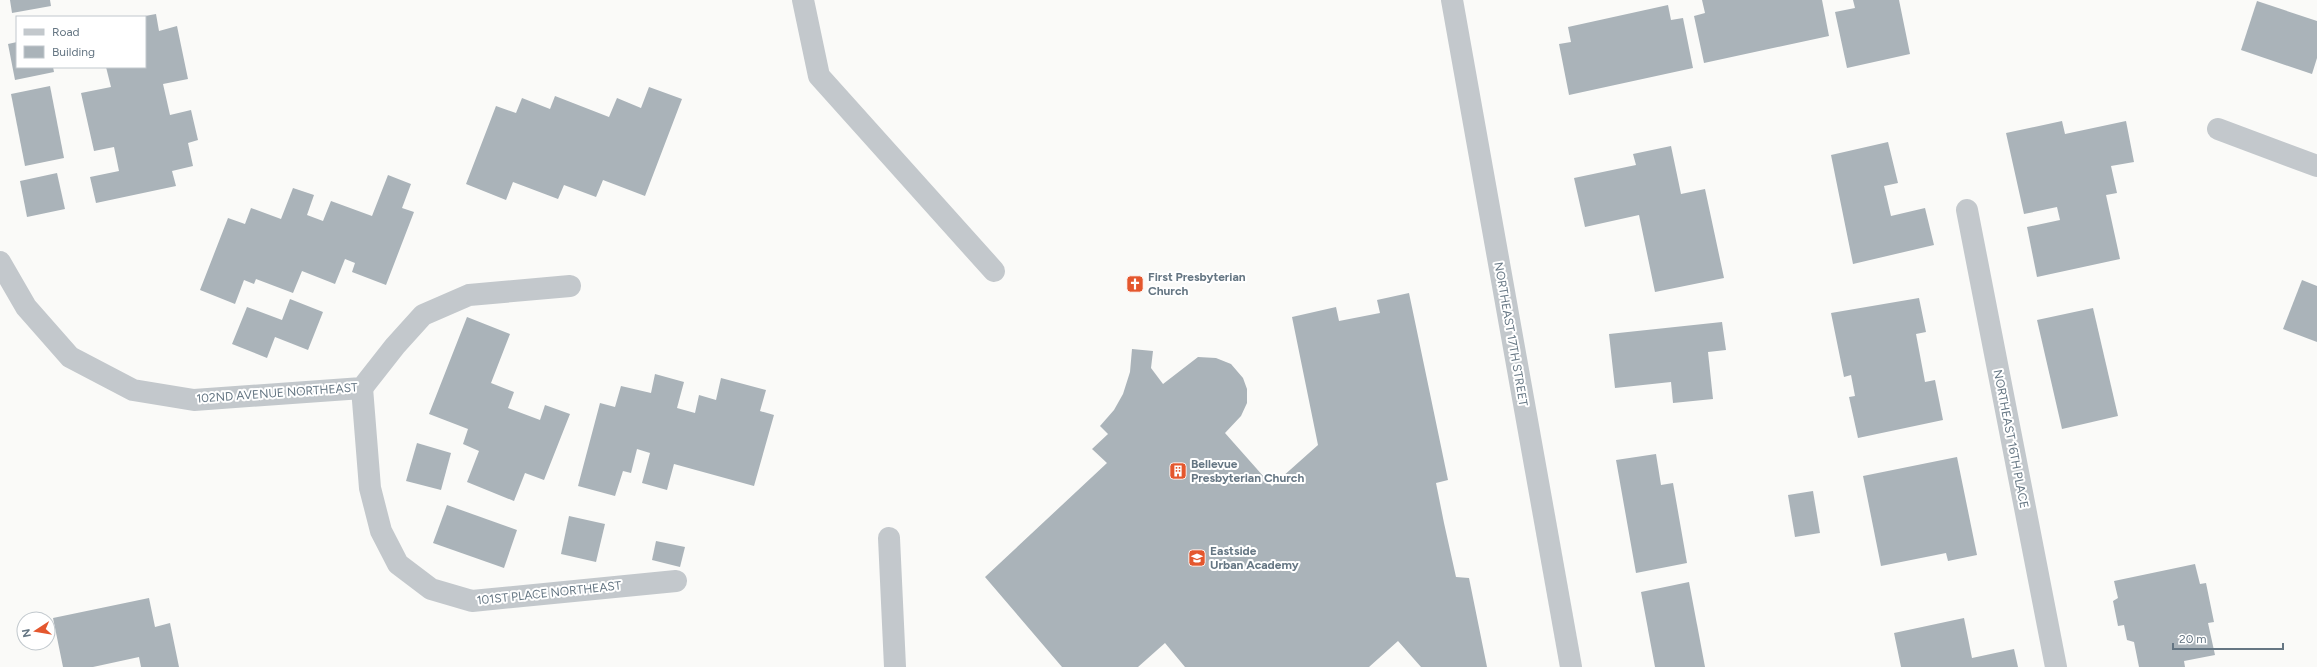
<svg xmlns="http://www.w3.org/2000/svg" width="2317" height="667" font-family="Figtree,sans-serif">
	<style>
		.building { fill: #aab3b9 }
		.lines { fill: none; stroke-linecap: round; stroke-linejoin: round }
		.minor { stroke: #c3c8cc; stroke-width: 22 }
		.labels { text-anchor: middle; stroke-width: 4; stroke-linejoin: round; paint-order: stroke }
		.poi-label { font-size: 12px; font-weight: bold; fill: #657683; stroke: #fff; text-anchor: start }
		.street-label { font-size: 12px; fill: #657683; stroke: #fff }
	</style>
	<rect width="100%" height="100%" fill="#fafaf8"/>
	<!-- building -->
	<g class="building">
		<path d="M10 0H50L51 6 12 13Z"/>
		<path d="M1702 0H1822L1829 36 1704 63 1694 16 1705 13Z"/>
		<path d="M1853 0H1899L1910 54 1847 68 1835 12 1855 8Z"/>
		<path d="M2257 1 2317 21V58L2312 74 2241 50Z"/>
		<path d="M1668 5 1671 20 1683 18 1693 68 1569 95 1559 44 1571 42 1568 27Z"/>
		<path d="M156 14 159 31 177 26 188 79 163 84 170 115 191 110 198 140 188 143 193 166 172 171 176 186 96 203 90 177 119 171 114 147 94 151 81 93 111 87 106 67H145V16Z"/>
		<path d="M17 42V67H53L54 72 15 80 8 44Z"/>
		<path d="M50 86 64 158 25 166 11 94Z"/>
		<path d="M649 87 682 99 645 196 603 180 596 197 564 185 558 199 513 182 506 200 466 184 496 106 516 113 522 98 550 109 555 96 609 117 617 98 641 108Z"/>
		<path d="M2062 121 2065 134 2126 121 2134 162 2111 166 2117 193 2106 195 2120 259 2037 277 2027 227 2060 220 2057 207 2024 214 2006 133Z"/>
		<path d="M1888 142 1898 183 1884 186 1891 216 1925 208 1934 245 1853 264 1831 155Z"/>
		<path d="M1671 146 1681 194 1705 189 1724 278 1655 292 1639 215 1585 227 1574 178 1636 165 1633 154Z"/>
		<path d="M57 173 65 209 27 217 20 181Z"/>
		<path d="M388 175 411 184 402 208 414 212 386 285 352 272 355 263 345 259 335 284 302 271 293 293 256 279 254 284 244 280 235 304 200 290 228 218 245 224 251 208 281 219 293 188 314 195 307 215 323 221 331 201 372 216Z"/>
		<path d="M2302 280 2317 286V342L2283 329Z"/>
		<path d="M1409 293 1448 480 1436 483 1444 523 1456 577 1469 578 1487 667H1421L1398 641 1369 667H1185L1165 643 1138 667H1062L985 577 1107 463 1092 449 1108 434 1100 426 1114 410 1123 394 1130 372 1132 349 1153 351 1151 368 1163 384 1198 357 1216 358 1231 364 1243 378 1247 389V403L1241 416 1225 433 1272 486 1318 445 1292 317 1336 307 1339 321 1380 313 1377 300Z"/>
		<path d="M1919 298 1926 332 1916 334 1925 382 1935 380 1943 420 1858 438 1849 397 1855 396 1851 375 1844 377 1831 313Z"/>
		<path d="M290 299 323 312 308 350 275 337 267 358 232 344 247 307 282 320Z"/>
		<path d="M2093 308 2118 416 2062 429 2037 320Z"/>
		<path d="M467 317 510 334 491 383 514 392 508 408 540 420 545 405 570 414 544 480 525 473 514 501 467 482 479 451 463 444 468 429 429 414Z"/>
		<path d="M1722 322 1726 350 1708 352 1713 399 1673 403 1671 382 1615 388 1609 334Z"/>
		<path d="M655 374 684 382 677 408 695 413 699 395 716 400 721 378 766 390 760 411 774 415 754 486 674 464 667 490 642 483 650 453 637 449 631 473 623 471 615 496 578 486 600 403 615 407 621 386 651 393Z"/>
		<path d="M417 443 451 453 441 490 406 481Z"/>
		<path d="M1656 454 1661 485 1673 483 1687 563 1636 573 1616 460Z"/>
		<path d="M1957 457 1977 555 1948 561 1946 553 1881 566 1863 476Z"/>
		<path d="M1813 491 1820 533 1795 537 1788 495Z"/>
		<path d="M447 505 517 530 504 568 433 543Z"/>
		<path d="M569 516 605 524 596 562 561 554Z"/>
		<path d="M656 541 685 547 680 567 652 560Z"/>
		<path d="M2195 564 2200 584 2206 583 2214 622 2208 623 2215 655 2184 661 2185 667H2139L2134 642 2127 640 2124 625 2118 626 2113 601 2118 598 2114 581Z"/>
		<path d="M1689 582 1705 667H1655L1641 592Z"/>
		<path d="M149 598 155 627 170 623 179 667H141L139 657 93 667H63L53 618Z"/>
		<path d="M1964 618 1972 658 2014 649 2018 667H1901L1894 633Z"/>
	</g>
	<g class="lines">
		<!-- minor -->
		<g class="minor">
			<path d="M803 0 819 76 994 271"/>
			<path d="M1452 0 1571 667"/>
			<path d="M2218 129 2317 166"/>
			<path d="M1967 210 2056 667"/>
			<path d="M0 262 26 307 70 357 133 390 194 400 362 388 395 346 423 315 469 295 570 286"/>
			<path d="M362 388 370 488 381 531 398 564 431 589 472 601 676 581"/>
			<path d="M889 538 895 667"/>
		</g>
	</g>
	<!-- icons -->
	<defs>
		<symbol id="church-square" viewBox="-11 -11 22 22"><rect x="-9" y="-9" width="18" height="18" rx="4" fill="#e4572e" stroke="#fff"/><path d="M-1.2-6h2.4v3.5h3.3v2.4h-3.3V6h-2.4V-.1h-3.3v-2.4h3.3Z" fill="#fff"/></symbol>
		<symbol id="building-square" viewBox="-11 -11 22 22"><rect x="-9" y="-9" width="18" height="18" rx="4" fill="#e4572e" stroke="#fff"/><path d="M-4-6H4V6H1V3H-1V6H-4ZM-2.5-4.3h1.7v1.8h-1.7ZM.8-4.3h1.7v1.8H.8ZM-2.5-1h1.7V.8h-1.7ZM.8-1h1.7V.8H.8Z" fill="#fff"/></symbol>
		<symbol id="school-square" viewBox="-11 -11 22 22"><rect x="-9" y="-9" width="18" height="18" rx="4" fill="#e4572e" stroke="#fff"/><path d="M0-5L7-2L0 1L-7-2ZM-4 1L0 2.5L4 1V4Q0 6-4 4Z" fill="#fff"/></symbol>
	</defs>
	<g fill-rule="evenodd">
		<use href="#church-square" x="1125" y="274" width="20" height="20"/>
		<use href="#building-square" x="1168" y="461" width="20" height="20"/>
		<use href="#school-square" x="1187" y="548" width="20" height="20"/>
	</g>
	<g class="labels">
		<!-- poi labels -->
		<g class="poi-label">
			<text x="1148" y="281">First Presbyterian<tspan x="1148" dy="14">Church</tspan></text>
			<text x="1191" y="468">Bellevue<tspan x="1191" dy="14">Presbyterian Church</tspan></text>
			<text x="1210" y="555">Eastside<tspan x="1210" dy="14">Urban Academy</tspan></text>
		</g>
		<!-- street labels -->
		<g class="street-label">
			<text transform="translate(1511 334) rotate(80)" y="4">NORTHEAST 17TH STREET</text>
			<text transform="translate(277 393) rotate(-4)" y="4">102ND AVENUE NORTHEAST</text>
			<text transform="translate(2011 439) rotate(79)" y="4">NORTHEAST 16TH PLACE</text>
			<text transform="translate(549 593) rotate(-6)" y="4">101ST PLACE NORTHEAST</text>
		</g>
	</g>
	<!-- legend -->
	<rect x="16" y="16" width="130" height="52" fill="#ffffff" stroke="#c1c8cd"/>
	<rect x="24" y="29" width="20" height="6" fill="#c3c8cc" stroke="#c1c8cd"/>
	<text x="52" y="36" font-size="12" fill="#657683">Road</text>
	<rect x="24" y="46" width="20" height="12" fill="#aab3b9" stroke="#c1c8cd"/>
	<text x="52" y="56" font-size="12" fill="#657683">Building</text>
	<!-- north arrow -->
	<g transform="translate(36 631) rotate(258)"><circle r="19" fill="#ffffff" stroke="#c1c8cd"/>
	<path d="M0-3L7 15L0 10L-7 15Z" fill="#e4572e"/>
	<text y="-6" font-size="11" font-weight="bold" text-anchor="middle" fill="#657683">N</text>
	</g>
	<!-- scale -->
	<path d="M2173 643v6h110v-6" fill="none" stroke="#657683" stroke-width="2"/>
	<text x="2179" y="643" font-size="12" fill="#657683" stroke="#ffffff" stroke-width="3" paint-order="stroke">20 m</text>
</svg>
